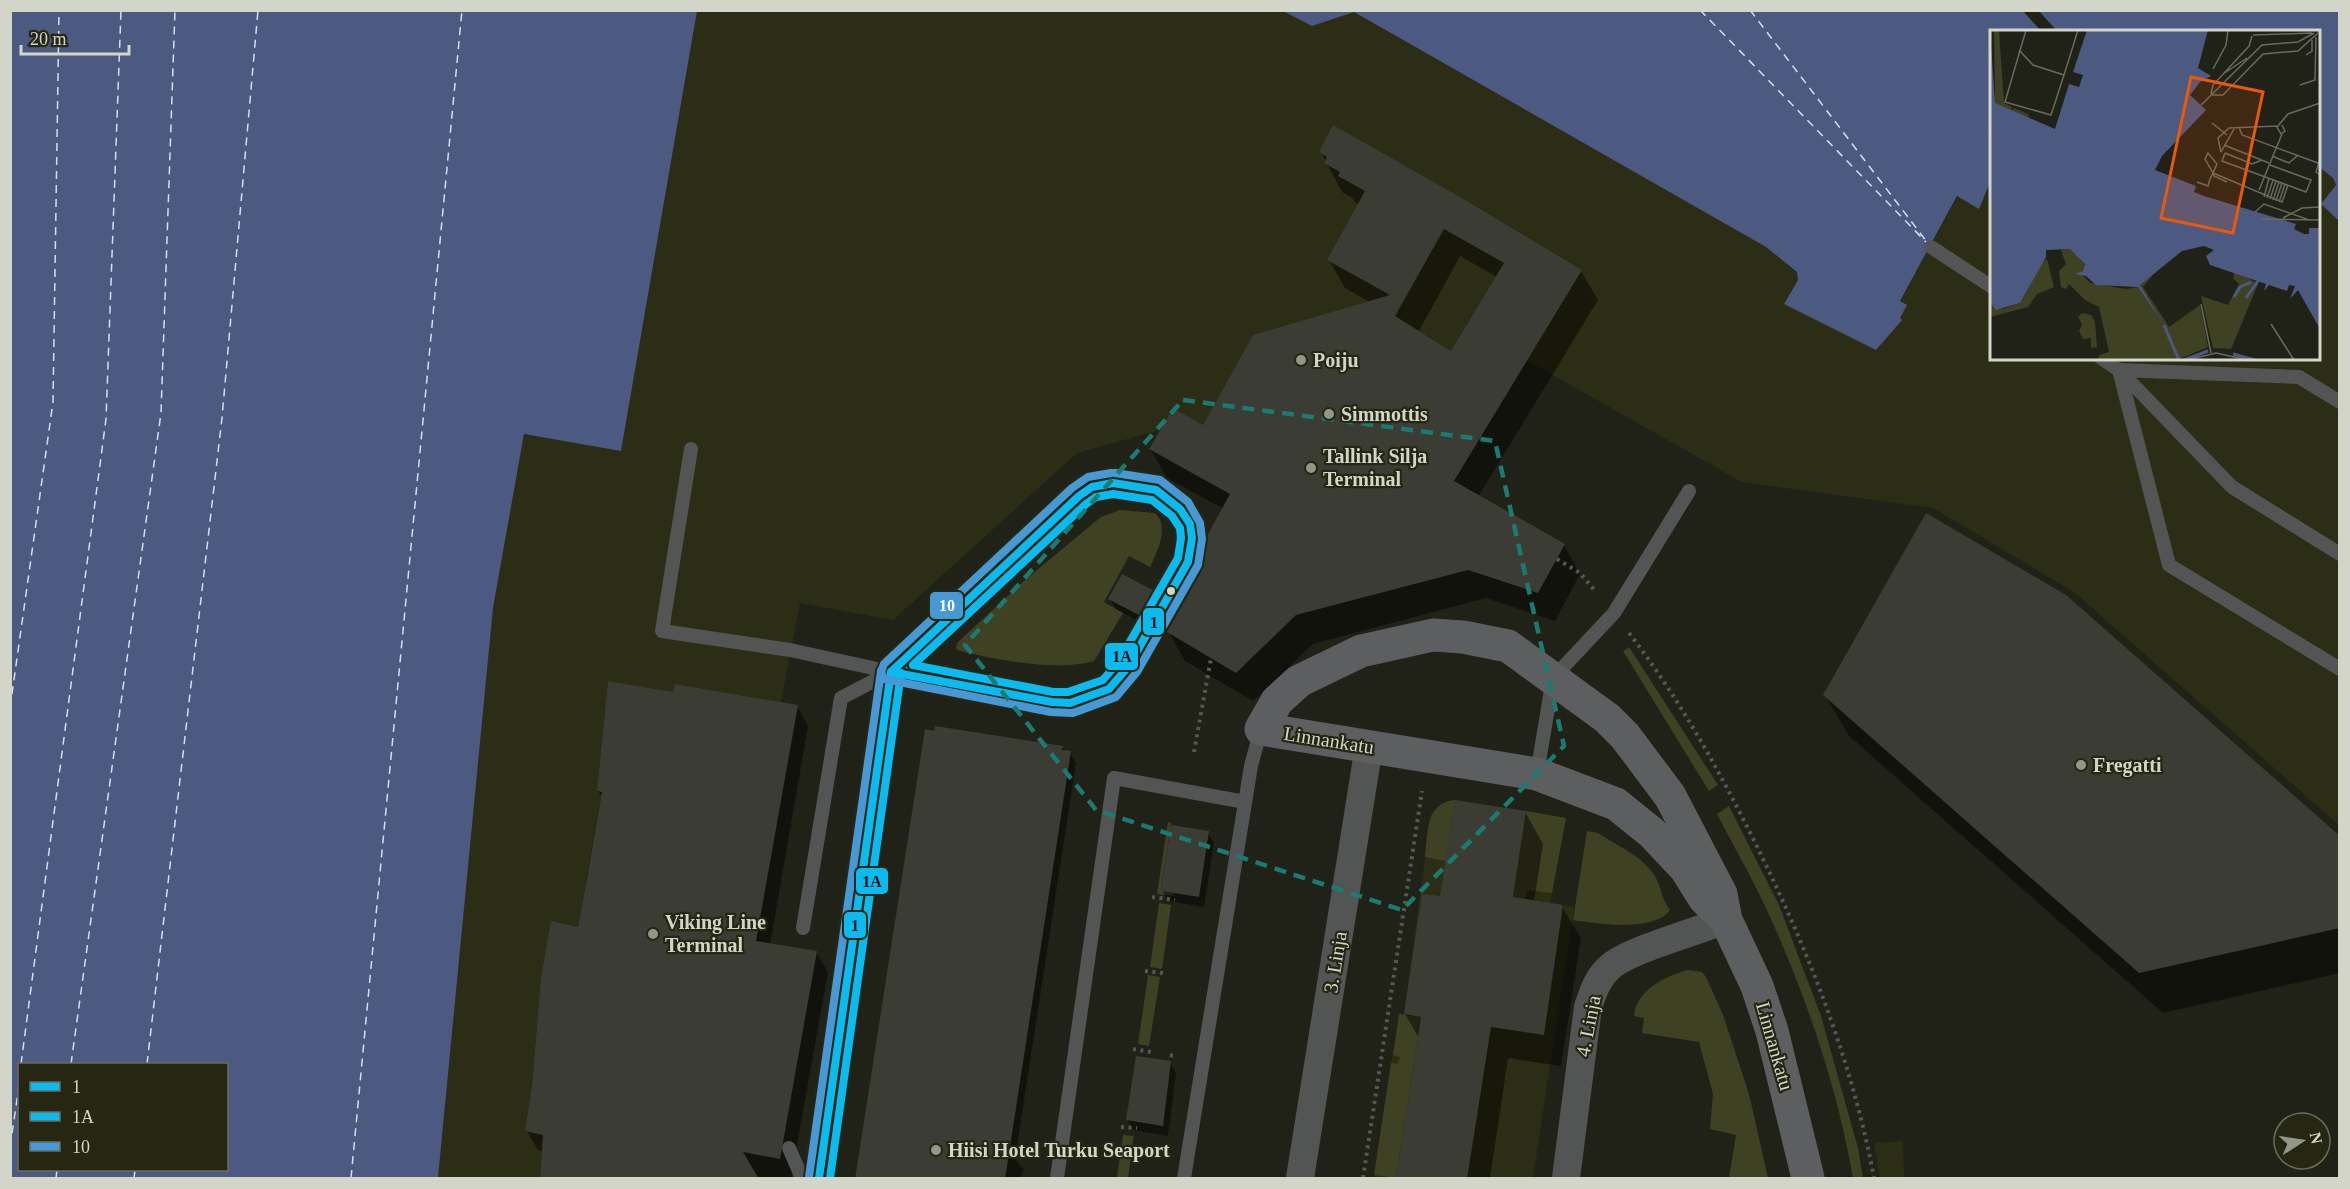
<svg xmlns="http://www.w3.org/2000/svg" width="2350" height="1189" font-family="Georgia,serif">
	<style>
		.built { fill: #2b2e14 }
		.green { fill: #3f4123 }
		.water { fill: #4c5a81; fill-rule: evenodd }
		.pier { fill: #212217 }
		.shadow { fill: #0007; fill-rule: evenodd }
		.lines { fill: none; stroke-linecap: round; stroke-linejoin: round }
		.ferry { stroke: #d2defa; stroke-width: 1.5; stroke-dasharray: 8 6; stroke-linecap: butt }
		.building { fill: #3b3c33; fill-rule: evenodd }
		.path { stroke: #565753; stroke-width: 4; stroke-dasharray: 3 4.5; stroke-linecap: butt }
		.service { stroke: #535555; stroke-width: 14 }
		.minor { stroke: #535555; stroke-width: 28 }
		.primary { stroke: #5c5e60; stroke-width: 33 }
		.bus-1-casing { stroke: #252712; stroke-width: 12 }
		.bus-2-casing { stroke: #252712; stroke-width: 12 }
		.bus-3-casing { stroke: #252712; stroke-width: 12 }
		.bus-1 { stroke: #0bbbf0; stroke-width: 8 }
		.bus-2 { stroke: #0bbbf0; stroke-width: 8 }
		.bus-3 { stroke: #4699d5; stroke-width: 8 }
		.marked { fill: none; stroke: #197b72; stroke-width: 4.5; stroke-dasharray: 12 8; stroke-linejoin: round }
		.poi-dot { fill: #95968a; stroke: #252712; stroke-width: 2 }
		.bus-dot { fill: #d3d5c8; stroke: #252712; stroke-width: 2 }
		.labels { text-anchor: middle; stroke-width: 4.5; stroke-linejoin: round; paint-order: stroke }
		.poi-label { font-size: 20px; font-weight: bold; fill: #d3d5c8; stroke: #252712; text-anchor: start }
		.street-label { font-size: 20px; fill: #d3d5c8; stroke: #252712 }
		.inset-river { fill: none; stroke: #4c5a81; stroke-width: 3 }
		.inset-road { fill: none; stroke: #686a5e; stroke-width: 1.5 }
		.view { fill: #e8590c; fill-opacity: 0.15; stroke: #e8590c; stroke-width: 3 }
		.inset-edge { fill: none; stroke: #d3d5c8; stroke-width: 3 }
		.line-badge { stroke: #252712; stroke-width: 2 }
		.badge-label { font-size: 16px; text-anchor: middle; font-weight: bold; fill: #fff }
		.pale-badge-label { font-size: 16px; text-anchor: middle; font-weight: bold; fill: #111 }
	</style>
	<rect width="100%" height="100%" fill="#212217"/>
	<!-- built -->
	<g class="built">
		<path d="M1283 10 1312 26 1354 12 1766 247 1797 272 1798 280 1784 304 1900 318V301L1958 196 1979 208 1991 180 1992 358H2318L2319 167 2333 178 2336 185 2321 204 2340 221 2339 825 2074 592 1933 508 1742 482 1514 353H1455L1370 301 1253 335 1203 425 1173 408 1160 430 1077 453 893 620 800 603 781 702 675 684 639 886 655 689 608 681 597 791 602 792 578 927 551 922 541 977 532 1085 525 1131 543 1135 540 1178H438L493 608 524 434 621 450 697 11Z"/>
		<path d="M1455 800 1566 818 1550 903 1574 907 1533 1178H1374L1399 1014H1404L1431 814 1441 804Z"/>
		<path d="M1903 1141 1904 1178H1880L1874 1143Z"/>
	</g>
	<!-- green -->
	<g class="green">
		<path d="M1120 510 1155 513C1170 527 1157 552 1150 567L1129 556 1104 602 1123 613 1094 661C1058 672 995 660 957 650L956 647 958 642 1025 580 1101 517Z"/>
		<path d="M1629 647 1718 785 1709 791 1623 651Z"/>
		<path d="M1455 800 1446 861 1425 857C1428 833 1425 803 1455 800Z"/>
		<path d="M1729 806 1779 905 1821 1016 1858 1148 1863 1178H1853C1837 1086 1805 992 1766 908 1751 876 1733 845 1717 814Z"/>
		<path d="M1526 811 1566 818 1552 893 1527 890 1525 899 1513 897Z"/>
		<path d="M1168 822 1171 823 1161 890 1174 893V896L1157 894Z"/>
		<path d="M1587 831 1598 833C1616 845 1648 859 1657 880 1663 893 1660 895 1670 910 1655 932 1597 924 1573 920Z"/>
		<path d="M1159 903 1171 905 1162 969 1150 967Z"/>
		<path d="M1687 970 1702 972 1706 977 1723 1015 1749 1094 1768 1178H1729L1736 1135 1710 1129 1713 1094 1699 1042 1642 1033 1644 1018 1634 1016C1637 989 1665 977 1687 970Z"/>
		<path d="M1148 975 1160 977 1149 1046 1138 1044Z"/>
		<path d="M1399 1014 1421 1017 1396 1178 1374 1175 1391 1063 1398 1064 1400 1057 1393 1055Z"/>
		<path d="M1134 1133 1128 1178H1117L1123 1135 1133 1136Z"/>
	</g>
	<!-- water -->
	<g class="water">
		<path d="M10 11H697L621 451 524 434 493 608 438 1178H11ZM20 1064H226V1170H20Z"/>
		<path d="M1283 11H2339V221L2321 204 2336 185 2333 178 2319 167 2318 32H1992L1991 180 1979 209 1957 196 1900 301 1907 305 1900 318 1902 320 1876 350 1784 304 1798 280 1797 272 1766 247 1354 12 1312 26Z"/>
	</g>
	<!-- pier -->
	<path class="pier" d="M2023 11H2039L2057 31H2041Z"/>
	<!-- shadow -->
	<g class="shadow">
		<path d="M1321 152 1581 271 1598 300 1478 497 1564 545 1580 574 1555 621 1486 598 1313 644 1253 701 1185 661 1169 632 1204 571 1224 509 1167 478 1150 449 1203 427 1370 302 1345 288 1329 260 1359 206 1352 198 1342 192ZM1460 256 1497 277 1452 353 1419 331Z"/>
		<path d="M1152 591 1158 602 1145 625 1116 609 1110 599Z"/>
		<path d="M675 694 797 706 808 726 770 945 816 952 828 972 791 1178H542L544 1152 538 1150 527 1131 580 928 603 798 598 791Z"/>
		<path d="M1825 695 2340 838V973L2163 1013 1849 736Z"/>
		<path d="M1062 747 1065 752 1070 753 1076 763 1015 1159 1023 1169 1021 1178H856Z"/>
		<path d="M1525 812 1543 844 1534 902 1562 907 1581 938 1561 1066 1508 1058 1490 1178H1398L1419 1038 1405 1014 1442 898Z"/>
		<path d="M1208 833 1214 843 1204 907 1168 901 1162 890Z"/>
		<path d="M1170 1063 1176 1073 1168 1136 1133 1130 1127 1119Z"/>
	</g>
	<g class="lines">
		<!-- ferry -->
		<g class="ferry">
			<path d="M1700 10 1926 242"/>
			<path d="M1750 10 1927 242"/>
			<path d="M10 708 53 402 59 10"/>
			<path d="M21 1064 106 419 121 10"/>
			<path d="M71 1064 161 413 175 10"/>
			<path d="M147 1064 222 418 258 10"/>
			<path d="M10 1147 20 1079"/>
			<path d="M56 1178 57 1170"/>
			<path d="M134 1178 135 1170"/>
			<path d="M351 1178 462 10"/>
		</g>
	</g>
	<!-- building -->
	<g class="building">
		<path d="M1333 125 1467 201 1582 270 1454 481 1565 544 1538 593 1468 570 1296 615 1236 673 1167 632 1202 570 1208 534 1230 494 1149 449 1173 408 1203 425 1253 335 1390 295 1327 260 1365 191 1338 176 1340 172 1324 163 1327 157 1319 152ZM1444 229 1504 263 1451 351 1395 316Z"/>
		<path d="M1926 513 2066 595 2340 836V928L2139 973 1823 695Z"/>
		<path d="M1122 574 1153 590 1139 615 1108 599Z"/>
		<path d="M608 681 673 692 675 684 798 705 756 941 817 951 780 1159 743 1152 759 1179H540L543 1135 525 1131 532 1085 541 977 551 921 578 927 587 879 602 792 597 791Z"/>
		<path d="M935 726 1063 746 1062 750 1071 751 1005 1179H855L925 729 934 731Z"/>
		<path d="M1455 800 1526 811 1513 897 1563 905 1544 1035 1491 1027 1467 1179H1396L1421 1017 1404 1014 1422 894 1440 896Z"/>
		<path d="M1171 825 1209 831 1199 897 1161 891Z"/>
		<path d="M1136 1056 1171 1061 1163 1126 1126 1120Z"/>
	</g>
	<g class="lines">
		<!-- path -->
		<g class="path">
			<path d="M1557 559 1580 573 1596 592"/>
			<path d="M1629 633C1672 689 1707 749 1739 811 1799 927 1850 1050 1874 1178"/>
			<path d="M1194 752 1211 658"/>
			<path d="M1152 897 1175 900"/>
			<path d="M1145 971 1163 973"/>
			<path d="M1133 1049 1151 1052"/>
			<path d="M1170 1055 1177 1057"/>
			<path d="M1121 1127 1137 1128"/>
			<path d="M1363 1178 1422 791"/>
		</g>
		<!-- service -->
		<g class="service">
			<path d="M1931 247 1992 287"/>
			<path d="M2101 358 2119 370 2232 487 2340 554"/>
			<path d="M2119 370 2169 565 2340 669"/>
			<path d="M2119 370 2299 377 2340 402"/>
			<path d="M691 449 662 631 790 650 891 672"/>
			<path d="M1537 774 1553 678 1614 613 1689 491"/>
			<path d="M803 928 841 698 891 672"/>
			<path d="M789 1148 802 1178"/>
			<path d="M1057 1178 1114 778 1245 802"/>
			<path d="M1184 1178 1251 766 1261 729"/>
		</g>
		<!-- minor -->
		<g class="minor">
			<path d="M1113 483 1156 490 1180 509 1190 524 1192 538 1188 562 1128 667 1109 689 1070 703 1052 702 891 672 1079 496 1092 487Z"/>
			<path d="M819 1178 891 672"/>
			<path d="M1300 1178 1369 746"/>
			<path d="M1566 1178 1588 1007C1593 993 1597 978 1610 967 1629 950 1698 931 1726 920"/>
		</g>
		<!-- primary -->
		<path class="primary" d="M1726 920 1704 898 1686 869 1652 833 1616 804 1537 774 1261 729 1277 701 1299 681 1361 651 1433 635 1463 637 1508 646 1607 718 1625 736 1670 796 1721 894 1726 920 1757 986 1772 1031 1808 1178"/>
		<defs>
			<g id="bus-1">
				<path d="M1113 483 1156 490 1180 509 1190 524 1192 538 1188 562 1128 667 1109 689 1070 703 1052 702 891 672 1079 496 1092 487Z"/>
				<path d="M819 1178 891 672"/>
			</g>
			<g id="bus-2">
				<path d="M1113 494 1152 500 1172 516 1180 528 1181 538 1178 558 1119 661 1103 680 1068 692H1053L913 665 1086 504 1096 497Z"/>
				<path d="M830 1178 901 673"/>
			</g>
			<g id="bus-3">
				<path d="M1111 473 1088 477 1072 488 884 664 881 672 884 679 1051 712 1073 713 1116 697 1137 672 1198 565 1202 539 1200 523 1188 502 1160 480 1115 473"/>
				<path d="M809 1177 881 671"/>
			</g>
		</defs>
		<!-- bus-1 casing -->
		<use href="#bus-1" class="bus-1-casing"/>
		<!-- bus-2 casing -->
		<use href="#bus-2" class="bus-2-casing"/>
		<!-- bus-3 casing -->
		<use href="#bus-3" class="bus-3-casing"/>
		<!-- bus-1 -->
		<use href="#bus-1" class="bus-1"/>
		<!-- bus-2 -->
		<use href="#bus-2" class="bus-2"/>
		<!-- bus-3 -->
		<use href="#bus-3" class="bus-3"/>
	</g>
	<!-- marked area -->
	<path class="marked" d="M1183 400 1495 441 1564 746 1402 910 1096 810 965 645Z"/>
	<!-- markers -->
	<g class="poi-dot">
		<circle cx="1301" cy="360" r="6"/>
		<circle cx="1329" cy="414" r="6"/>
		<circle cx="1311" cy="468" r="6"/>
		<circle cx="2081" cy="765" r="6"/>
		<circle cx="653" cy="934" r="6"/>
		<circle cx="936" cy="1150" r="6"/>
	</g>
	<circle class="bus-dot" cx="1171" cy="591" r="5"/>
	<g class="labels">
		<!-- poi labels -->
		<g class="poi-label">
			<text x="1313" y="367">Poiju</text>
			<text x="1341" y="421">Simmottis</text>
			<text x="1323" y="463">Tallink Silja<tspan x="1323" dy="23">Terminal</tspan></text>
			<text x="2093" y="772">Fregatti</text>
			<text x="665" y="929">Viking Line<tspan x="665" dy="23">Terminal</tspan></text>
			<text x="948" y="1157">Hiisi Hotel Turku Seaport</text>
		</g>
		<!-- street labels -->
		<g class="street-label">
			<text transform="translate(1329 740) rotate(9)" y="7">Linnankatu</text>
			<text transform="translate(1335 962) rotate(-81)" y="7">3. Linja</text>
			<text transform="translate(1588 1026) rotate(-79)" y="7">4. Linja</text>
			<text transform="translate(1775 1046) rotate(74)" y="7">Linnankatu</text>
		</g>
	</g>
	<!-- overview -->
	<g transform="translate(1990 30)">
		<rect width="330" height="330" fill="#212217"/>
		<path d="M4 0H9L14 73 22 77 21 82 27 83 22 81 24 78 38 84 40 90 36 89 11 77 5 74ZM80 219 93 230 95 238 91 243 100 253 136 259 148 257 172 293 150 256 151 254 166 241 153 257 179 297 210 275 218 317 187 330H108L109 325 119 322 109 277 95 270 79 254 76 259 71 257 69 241 76 234 71 220ZM57 229 64 257 47 264 38 277 0 287V272L13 279 30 273 52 232ZM245 240 268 254 241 319 223 318 211 266 238 275 249 254 243 248ZM92 283 101 285 105 292 107 317 101 318V308L93 309 89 301 92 294 88 287Z" fill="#3f4123"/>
		<path d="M0 0 5 73 65 99 79 54 89 57 93 45 83 42 97 0H218L208 38 221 46 210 52 200 65 216 80 172 126 165 140 206 156 204 162 214 166 306 194 304 199 314 204H319V198H330V299L308 260 300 269 305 256 299 255 297 261 279 255 274 261 276 254 220 235 216 226 224 220 214 216 192 221 150 255 173 294 148 257 106 255 96 246 85 244 93 241 95 234 80 219 56 220V227L30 273 6 280 0 272Z" fill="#4c5a81"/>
		<path class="inset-river" d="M0 98 3 104 157 167 305 216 330 218M111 139 269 189M134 173 156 167M0 175 205 78M0 181 110 139 210 76M0 198 47 177 156 173 198 184 304 222H330M0 204 48 182 156 176 303 224 330 225M0 209 49 188 156 181 196 190 302 228 330 229M0 215 80 187M244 267 250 257 261 252M256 268 268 251M174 295 189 330M243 324 265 330M194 330 218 321"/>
		<path class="inset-road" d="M36 0 15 72 61 85 74 45M263 5 322 3M29 20 43 35 74 45 88 0M316 25 322 21V10M223 39 236 15 238 0M233 44 257 28M310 55 325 50 326 7M221 64 223 55 259 16 262 6M222 65H233L273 24 308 21 328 3M211 75 272 15 308 12 324 3M222 93 237 105M292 95 295 101 291 104 287 97 298 84 330 73M249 97 252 105 328 133M234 115 279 133M231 122 228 108 239 98 288 96M231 122 244 99M235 123 232 131 316 162 321 150 280 135M235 123 262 134 272 130M282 126 299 133 308 125M330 129 326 142 330 145M223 143 292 172 298 155M207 152 218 156 220 149 223 143 227 134 218 123 215 129 223 143 224 146 237 152M269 160 292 104M274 167 279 148M277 168 283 150M280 169 286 151M283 170 289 152M286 171 292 153M289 172 295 154M265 182 274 174 319 190M293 188 312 178 330 177M271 189 330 190M211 274 221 323M281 294 304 330M197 330 226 323 258 330"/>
		<path class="view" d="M201 47 273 62 243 203 171 188Z"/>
		<rect width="330" height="330" class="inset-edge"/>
	</g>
	<g class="line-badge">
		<rect x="929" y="591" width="35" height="29" rx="6" fill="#4699d5"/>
		<rect x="1142" y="607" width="23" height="29" rx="6" fill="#0bbbf0"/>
		<rect x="1104" y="642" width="35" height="29" rx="6" fill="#0bbbf0"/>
		<rect x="855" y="867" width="34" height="28" rx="6" fill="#0bbbf0"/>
		<rect x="843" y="911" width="24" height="28" rx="6" fill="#0bbbf0"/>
	</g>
	<g class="badge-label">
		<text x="947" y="611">10</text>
	</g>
	<g class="pale-badge-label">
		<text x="1154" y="628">1</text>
		<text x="1122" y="662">1A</text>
		<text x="872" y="887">1A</text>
		<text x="855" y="931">1</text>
	</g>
	<!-- border -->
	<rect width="2350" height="1189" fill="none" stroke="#d3d5c8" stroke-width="24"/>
	<!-- legend -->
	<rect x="18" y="1063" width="210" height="108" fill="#252712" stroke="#6b6d5b" stroke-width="1.5"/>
	<rect x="30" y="1082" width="30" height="9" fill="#0bbbf0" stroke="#6b6d5b" stroke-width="1.5"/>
	<text x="72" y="1093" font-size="18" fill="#d3d5c8">1</text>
	<rect x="30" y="1112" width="30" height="9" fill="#0bbbf0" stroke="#6b6d5b" stroke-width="1.5"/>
	<text x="72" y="1123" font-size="18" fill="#d3d5c8">1A</text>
	<rect x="30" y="1142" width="30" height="9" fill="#4699d5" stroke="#6b6d5b" stroke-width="1.5"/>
	<text x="72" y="1153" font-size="18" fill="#d3d5c8">10</text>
	<!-- north arrow -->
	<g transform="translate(2302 1141) rotate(78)"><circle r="28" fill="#252712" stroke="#6b6d5b" stroke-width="1.5"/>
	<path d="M0-4.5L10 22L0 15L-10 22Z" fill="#95968a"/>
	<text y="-9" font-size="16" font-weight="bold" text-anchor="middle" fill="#d3d5c8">N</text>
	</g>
	<!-- scale -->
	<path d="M21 45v9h108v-9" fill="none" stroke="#d3d5c8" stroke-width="3"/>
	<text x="30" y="45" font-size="18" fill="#d3d5c8" stroke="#252712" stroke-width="4.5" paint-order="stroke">20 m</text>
</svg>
